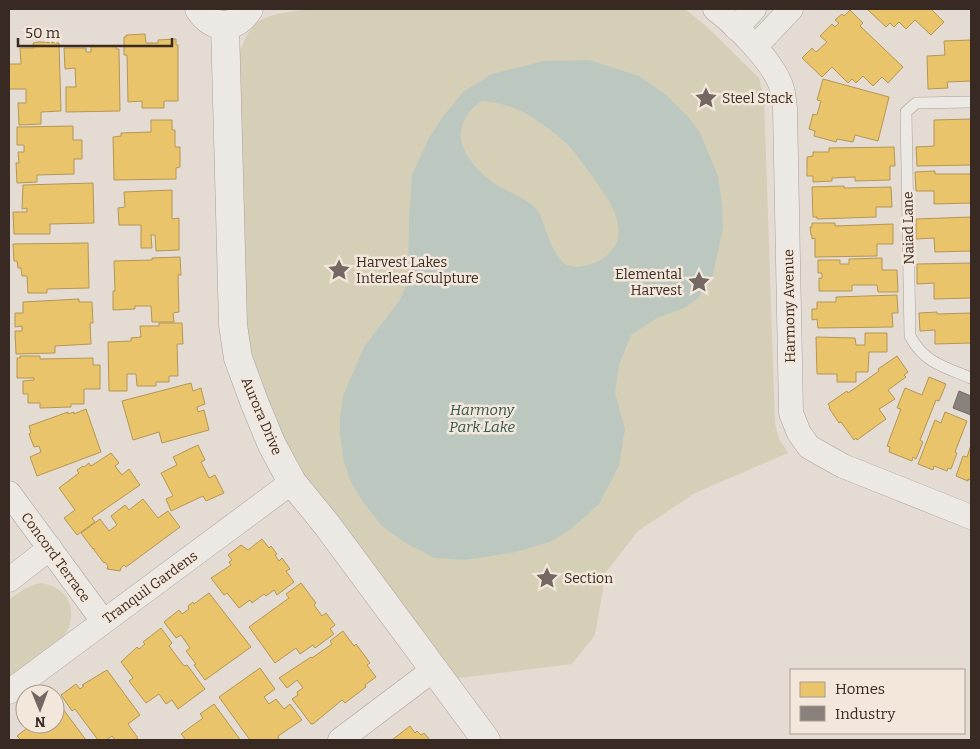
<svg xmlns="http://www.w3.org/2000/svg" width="980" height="749" font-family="Bitter,serif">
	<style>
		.green { fill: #d5cfb7 }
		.water { fill: #bcc8bf; fill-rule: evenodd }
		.homes { fill: #e9c46a; stroke: #b49655 }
		.industry { fill: #8a817c; stroke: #726761 }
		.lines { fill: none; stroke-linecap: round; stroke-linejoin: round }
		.service-casing { stroke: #aaa19b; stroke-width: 12 }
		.minor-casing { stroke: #aaa19b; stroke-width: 25 }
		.tertiary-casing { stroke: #aaa19b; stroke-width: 29 }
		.service { stroke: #ece8e3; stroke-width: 11 }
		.minor { stroke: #ece8e3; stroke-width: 24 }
		.tertiary { stroke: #ece8e3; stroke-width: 28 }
		.labels { text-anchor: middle; stroke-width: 5; stroke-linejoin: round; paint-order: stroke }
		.poi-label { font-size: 14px; fill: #392923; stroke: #f3e7db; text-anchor: start }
		.street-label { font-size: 14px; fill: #392923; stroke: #f3e7db }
		.water-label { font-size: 15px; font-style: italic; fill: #34574d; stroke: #f3e7db }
	</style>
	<rect width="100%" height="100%" fill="#e4dbd3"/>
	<!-- green -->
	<g class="green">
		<path d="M364 9H685L705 25 759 78 764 98 775 423 779 439 788 453 695 493 638 531 606 572 595 635 572 664 451 679 299 474 242 348 239 53C244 42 247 31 257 23 277 6 338 10 364 9Z"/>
		<path d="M42 583C54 586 64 590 69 602 72 610 72 621 68 629 62 644 23 668 9 679V600C20 592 28 585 42 583Z"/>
	</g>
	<!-- water -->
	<path class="water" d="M589 60 639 76 665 94 690 119 700 133 718 176 722 204 723 228 712 279 698 298 684 308 657 318 631 335 619 365 615 393 625 429 619 466 599 504 570 530 550 542 516 552 465 560 434 558 404 542 381 525 363 502 351 482 344 462 340 435V416L343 396 364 347 399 301 408 282 409 219 412 175 429 138 442 118 463 92 492 74 544 61ZM482 101C499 102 517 108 532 117 544 125 557 135 568 145 576 153 582 163 589 172 607 196 638 236 602 259 592 265 576 270 565 264 556 259 547 235 544 225 542 220 541 214 538 211 528 199 513 194 500 187 483 178 457 151 461 131 463 118 471 108 482 101Z"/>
	<!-- homes -->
	<g class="homes">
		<path d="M867 9H931L944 22 931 35 915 20 906 29 899 22 894 27 890 23 886 27Z"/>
		<path d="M850 10 863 23 860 26 903 67 888 83 882 77 873 86 863 76 856 83 852 79 848 83 832 67 822 77 802 58 812 48 816 52 827 42 820 36 832 24 835 27 839 23 835 20 842 14 844 16Z"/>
		<path d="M145 34 146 43H158V40L176 39V45H178V101H164V108H142V101L128 102 127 55H124V37H126V35Z"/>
		<path d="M971 40V81L947 82 948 88 928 89 927 56 945 55 944 41Z"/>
		<path d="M39 42 59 43 61 111 41 112V124L19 125 18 103H26V89H9V64H21L20 48H34L33 43Z"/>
		<path d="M91 46H116V49H119L120 111 66 112V87H76L75 68 65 69 64 48H86V52H91Z"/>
		<path d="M823 79 889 97 878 141 855 135 853 142 837 139 836 142 814 136 815 131 809 129 813 114 817 115 821 101 817 100Z"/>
		<path d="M971 119V165L917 166 916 147 934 146V120Z"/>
		<path d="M151 120H172V130H175V147H180V167L176 168V179L114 180 113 137 121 136V133L151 132Z"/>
		<path d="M73 126V140H82V159H74V174L37 175V182L17 183 16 163H19L18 152H24V145H17V127Z"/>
		<path d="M894 147 895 166H890V180L855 181V177L832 178V181L813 182V176H807V157L813 156V152H829V148Z"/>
		<path d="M935 171V174H971V203L934 204V191H916L915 172Z"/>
		<path d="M93 183 94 223 50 224V234H14L13 212H27V208L22 209 23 185Z"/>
		<path d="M844 186V188L891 187 892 207H876V217L817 219V217H813L812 187Z"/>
		<path d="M172 190V219L179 218V250L156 251 155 235H151L152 248H141V225H119L118 208 125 207 124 192Z"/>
		<path d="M971 217V251L935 252 934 238 916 239V219Z"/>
		<path d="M812 223H835V226L893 224V244H877V256L815 257V238L812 239V235H811L810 227H812Z"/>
		<path d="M88 243 89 288 47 289V293H28L27 276H22L21 268H18L17 261H14L13 244Z"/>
		<path d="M180 257 181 275H178L179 312 173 313 174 322H152L151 306H135V309L113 310V291H115L114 261 152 260V258Z"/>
		<path d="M882 258V270H897L898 292H878L877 285H852V291H819V278H822V273H818V260H840V264H849V259Z"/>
		<path d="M971 263V298L934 299V283L917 284V264Z"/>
		<path d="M897 295 898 313H892L893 327 818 328 817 319 812 320V309H817V302H836V297Z"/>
		<path d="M79 299V302H92L93 323H90L91 344 55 346V353L16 354 15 331H22V326L15 327V313H23V302Z"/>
		<path d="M937 312V314L971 313V343L935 344V330L920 331 919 313Z"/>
		<path d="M159 323H182L183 344H177L178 376H169V382H156V386H137L136 374H127V391H109L108 342 131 341V338L141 337 140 326H159Z"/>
		<path d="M865 333H887V352H869L868 372H856V382H837V374H817L816 337 855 338 856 345H865Z"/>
		<path d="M20 356H40V359L93 358V365H100V389H84V404H71V407L40 408V403H28V394H23V381L34 380V378H17V358H20Z"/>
		<path d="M897 356 908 372 904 375 906 377 888 390 895 399 879 409 886 419 857 440 856 438 854 440 841 422 839 423 829 408 830 407 828 404 847 391 848 393 879 371 878 369Z"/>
		<path d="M929 377 946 384 939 401 936 400 920 440 923 442 916 459 913 457 912 461 889 452 890 447 887 446 901 409 897 408 905 388 922 395Z"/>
		<path d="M191 383 193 391 201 388 205 404 197 407 198 412 204 410 209 430 162 443 159 432 133 440 122 401Z"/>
		<path d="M86 409 101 452 37 476 30 457 41 452 39 446 34 447 29 434 31 433 29 426 68 412V414L74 412V414Z"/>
		<path d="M945 412 967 421 955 452 957 453 951 469 948 468 947 471 934 466 933 470 918 464 935 420 941 423Z"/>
		<path d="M198 445 205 460 201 462 209 478 215 475 224 493 206 501 203 496 171 511 166 499 173 496 161 473 177 465 173 457Z"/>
		<path d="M971 445V480L968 479V481L956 476 963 456 967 457Z"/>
		<path d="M111 453 119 463 115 466 122 475 129 469 140 485 92 518 95 522 77 535 64 518 75 510 59 488 79 473 77 470 83 466 84 467 89 463 91 466Z"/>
		<path d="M143 499 158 518 168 511 180 527 126 567 124 565 121 568 120 571 107 569 108 566 105 562 104 563 94 550V548L93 549 81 533 100 519 109 531 117 525 111 516 125 505 129 510Z"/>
		<path d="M262 539 269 548 271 546 277 554 275 555 279 561 282 558 290 569 286 571 294 582 277 595 274 590 266 596 264 594 252 603 250 600 239 608 227 593 224 595 211 578 231 565 229 562 232 560 228 555 241 545 248 550Z"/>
		<path d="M301 583 316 603 314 605 322 616 326 613 335 625 330 629 334 634 315 648 313 645 300 654 296 648 275 663 249 627 289 598 286 594Z"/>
		<path d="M209 593 251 647 205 680 194 665 196 664 186 651 190 648 181 635 176 638 164 622 179 610 182 614 189 609 188 606 193 602 194 604Z"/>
		<path d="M161 628 172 643 169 646 184 666 187 665 205 689 178 709 172 700 166 704 159 694 146 703 129 681 133 678 121 662 137 647 139 649 145 644 143 642Z"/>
		<path d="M343 631 354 646 356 644 370 663 367 665 376 677 365 685 366 687 345 703 342 700 313 724H311L292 699 298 695 297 692 303 688 297 680 287 688 279 678 311 657 312 658 332 644 330 641Z"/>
		<path d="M260 668 275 689 264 697 269 704 276 699 284 709 290 704 302 720 278 736 279 738 276 740H250L219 697Z"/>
		<path d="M107 670 140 715 128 724 138 738 134 740H115L112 736 106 740H98L75 709 72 711 61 695 76 684 80 689 84 686 82 685Z"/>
		<path d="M214 704 239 738V740H186L181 734 203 718 200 714Z"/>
		<path d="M60 705 86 740H21L17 736 31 725 30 724H55V707Z"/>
		<path d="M410 726 415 733 417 731 421 735 424 733 430 740H392Z"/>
	</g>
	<!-- industry -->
	<path class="industry" d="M959 391 971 396V415L953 408Z"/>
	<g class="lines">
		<defs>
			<path id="service" d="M971 102 916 103 906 112 910 336C924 363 945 367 971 378"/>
			<g id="minor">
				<path d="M715 9C736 25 775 63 782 89 784 95 784 102 785 108L791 413 799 433 809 447 843 466 971 517"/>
				<path d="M736 28 754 9"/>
				<path d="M755 47 791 9"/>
				<path d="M9 493 103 621"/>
				<path d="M9 580 50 548"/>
				<path d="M9 692 292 482"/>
				<path d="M340 740 433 670"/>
			</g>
			<g id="tertiary">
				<path d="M199 9C213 30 235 30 249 9"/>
				<path d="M225 25 233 325 238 358 255 404 272 445 292 482 327 525 486 740"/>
			</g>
		</defs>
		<!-- service casing -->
		<use href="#service" class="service-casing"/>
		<!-- minor casing -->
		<use href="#minor" class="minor-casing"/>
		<!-- tertiary casing -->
		<use href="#tertiary" class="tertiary-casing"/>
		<!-- service -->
		<use href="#service" class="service"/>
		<!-- minor -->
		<use href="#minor" class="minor"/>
		<!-- tertiary -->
		<use href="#tertiary" class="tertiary"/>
	</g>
	<!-- icons -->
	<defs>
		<symbol id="sight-bare" viewBox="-9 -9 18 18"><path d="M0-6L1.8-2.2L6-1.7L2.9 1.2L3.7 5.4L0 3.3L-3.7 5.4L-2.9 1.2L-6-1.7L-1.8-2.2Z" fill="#756761" stroke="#f3e7db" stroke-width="2.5" paint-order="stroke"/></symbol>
	</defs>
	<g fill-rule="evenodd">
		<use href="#sight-bare" x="690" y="82" width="32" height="32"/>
		<use href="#sight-bare" x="323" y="254" width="32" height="32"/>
		<use href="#sight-bare" x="683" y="266" width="32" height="32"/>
		<use href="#sight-bare" x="531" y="562" width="32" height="32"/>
	</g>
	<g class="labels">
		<!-- poi labels -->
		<g class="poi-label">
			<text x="722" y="103">Steel Stack</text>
			<text x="356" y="267">Harvest Lakes<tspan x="356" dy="16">Interleaf Sculpture</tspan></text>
			<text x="682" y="279" text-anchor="end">Elemental<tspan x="682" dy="16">Harvest</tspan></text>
			<text x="564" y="583">Section</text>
		</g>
		<!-- street labels -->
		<g class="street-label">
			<text transform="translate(908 228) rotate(-91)" y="5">Naiad Lane</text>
			<text transform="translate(789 306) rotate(-91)" y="5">Harmony Avenue</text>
			<text transform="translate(262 416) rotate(67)" y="5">Aurora Drive</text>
			<text transform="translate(56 557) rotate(54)" y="5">Concord Terrace</text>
			<text transform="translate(150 587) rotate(-36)" y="5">Tranquil Gardens</text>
		</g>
		<!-- water labels -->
		<g class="water-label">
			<text x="482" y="415">Harmony<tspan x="482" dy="17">Park Lake</tspan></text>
		</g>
	</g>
	<!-- border -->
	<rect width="980" height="749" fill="none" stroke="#392923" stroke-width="20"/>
	<!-- legend -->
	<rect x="790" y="669" width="175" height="65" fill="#f3e7db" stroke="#a99b91"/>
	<rect x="800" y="682" width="25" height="15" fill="#e9c46a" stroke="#a99b91"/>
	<text x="835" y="694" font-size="15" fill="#392923">Homes</text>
	<rect x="800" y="706" width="25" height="15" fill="#8a817c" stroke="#a99b91"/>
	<text x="835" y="719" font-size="15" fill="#392923">Industry</text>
	<!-- north arrow -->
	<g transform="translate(40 709) rotate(179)"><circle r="24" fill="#f3e7db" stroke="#a99b91"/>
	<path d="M0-4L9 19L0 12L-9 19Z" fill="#756761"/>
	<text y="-8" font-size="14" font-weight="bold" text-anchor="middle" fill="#392923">N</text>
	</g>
	<!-- scale -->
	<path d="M18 38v8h154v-8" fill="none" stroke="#392923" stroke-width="2.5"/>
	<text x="25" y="38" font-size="15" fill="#392923" stroke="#f3e7db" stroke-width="4" paint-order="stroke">50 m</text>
</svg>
